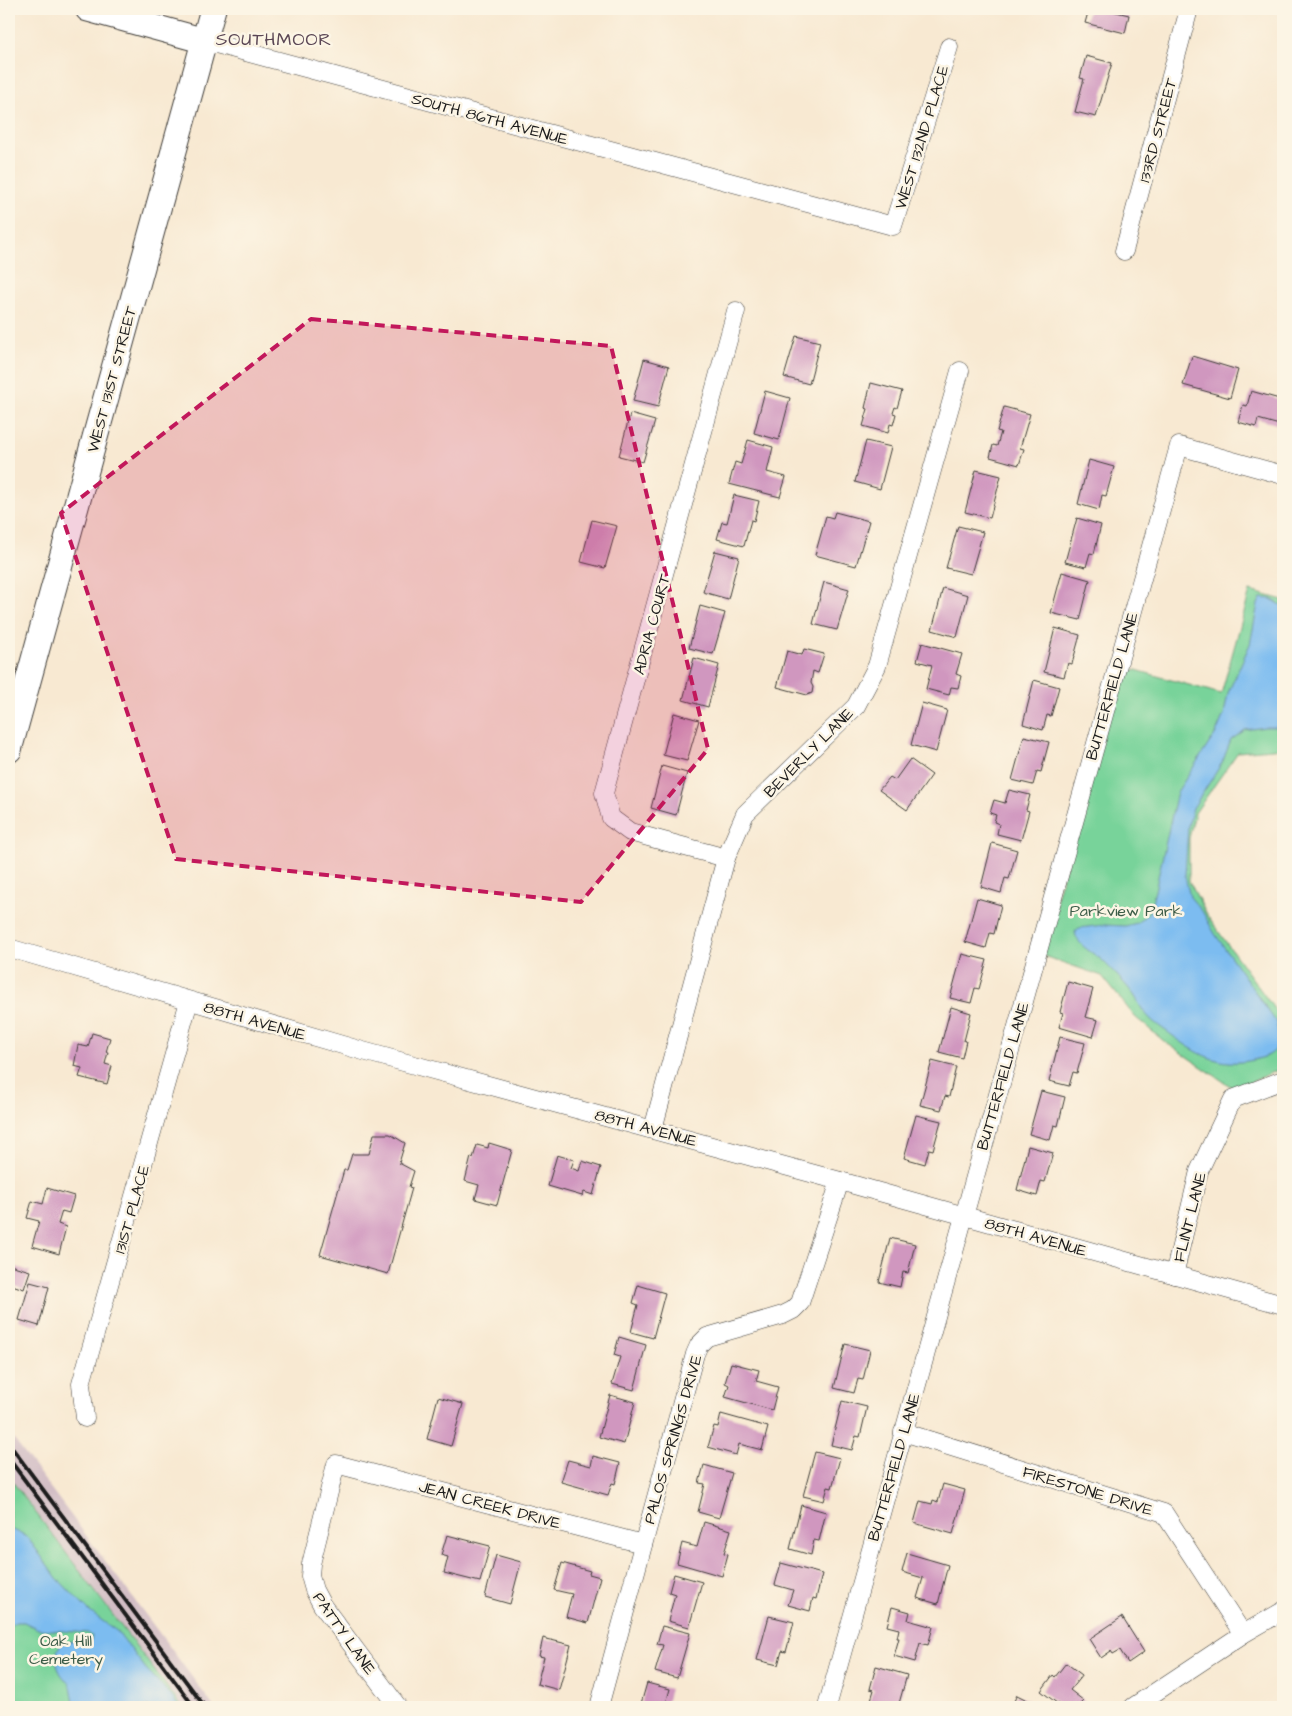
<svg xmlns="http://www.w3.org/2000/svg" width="1292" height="1716" font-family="'Architects Daughter',sans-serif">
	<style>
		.industrial { fill: #d2bdc5 }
		.green { fill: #78d39a; stroke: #4a785b }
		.water { fill: #7cbcf0; stroke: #4c6c86 }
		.building { fill: #d097bf }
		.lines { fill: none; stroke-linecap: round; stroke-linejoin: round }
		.street-casing { stroke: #3d3b37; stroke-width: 19 }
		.secondary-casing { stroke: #3d3b37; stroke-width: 27 }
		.street { stroke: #fff; stroke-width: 18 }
		.secondary { stroke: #fff; stroke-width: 25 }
		.rail { stroke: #1c1c1c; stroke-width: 4 }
		.marked { fill: #c2185b; fill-opacity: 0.2; stroke: #c2185b; stroke-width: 4; stroke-dasharray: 10 6; stroke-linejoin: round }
		.labels { text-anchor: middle; stroke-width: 5; stroke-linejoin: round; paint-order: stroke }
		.street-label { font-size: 16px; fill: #1c1c1c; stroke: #fcf5e5 }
		.park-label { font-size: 16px; fill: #3c5c48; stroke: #fcf5e5 }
		.neighbourhood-label { font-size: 18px; letter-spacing: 1px; fill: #5b4755; stroke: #fcf5e5 }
	</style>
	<rect width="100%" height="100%" fill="#fcf5e5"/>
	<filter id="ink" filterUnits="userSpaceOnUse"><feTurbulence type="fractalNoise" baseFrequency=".02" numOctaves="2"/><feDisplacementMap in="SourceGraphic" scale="10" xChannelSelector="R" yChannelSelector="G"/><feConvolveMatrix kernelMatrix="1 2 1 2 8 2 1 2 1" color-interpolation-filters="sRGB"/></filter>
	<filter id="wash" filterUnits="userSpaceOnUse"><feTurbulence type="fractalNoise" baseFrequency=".0096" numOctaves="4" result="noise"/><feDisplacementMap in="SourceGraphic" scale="20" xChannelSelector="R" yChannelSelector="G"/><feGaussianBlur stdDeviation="1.12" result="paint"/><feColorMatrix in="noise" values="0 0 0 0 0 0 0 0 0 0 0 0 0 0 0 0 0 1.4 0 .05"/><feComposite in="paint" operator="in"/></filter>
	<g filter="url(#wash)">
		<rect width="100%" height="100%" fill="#f8e9d2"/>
		<!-- industrial -->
		<path class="industrial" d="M9 1433 166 1642 214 1707H180L9 1476Z"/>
		<!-- green -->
		<g class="green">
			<path d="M1250 591 1283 600V748L1238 752 1195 813 1189 838V881L1208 917 1283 1021V1070L1270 1073 1236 1090 1165 1042 1135 1017 1102 976 1041 955 1122 666 1221 694Z"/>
			<path d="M9 1477 182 1707H9Z"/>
		</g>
		<!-- water -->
		<g class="water">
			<path d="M1261 598 1271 599 1283 606V727H1265L1245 730 1231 740 1222 763 1193 808 1188 826 1185 876 1190 897 1202 911 1215 934 1276 1022C1280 1040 1282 1052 1261 1058 1224 1069 1203 1058 1173 1036 1164 1029 1153 1023 1146 1014 1141 1009 1138 1001 1134 995 1125 983 1113 971 1103 961 1093 952 1076 946 1075 931L1079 928 1104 925 1125 926 1137 923 1149 912 1155 891 1177 792 1216 733 1224 714 1228 693 1250 644 1258 604Z"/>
			<path d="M9 1529 21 1533 28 1538 57 1578 77 1599 90 1612 118 1632 146 1669 170 1694 179 1707H77C72 1700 73 1691 70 1684 67 1680 67 1682 64 1678 56 1669 53 1654 61 1644L72 1641 91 1640 92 1636 88 1633 38 1629 24 1622H16L9 1626Z"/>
		</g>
		<g id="blocks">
			<!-- building -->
			<g class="building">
				<path d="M1089 9H1113L1112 11 1129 15 1125 33 1085 23Z"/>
				<path d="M1086 56 1112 63 1096 117 1075 112 1084 79 1080 78Z"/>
				<path d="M796 336 820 342 809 384 784 377Z"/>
				<path d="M1192 356 1238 370 1230 398 1183 385Z"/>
				<path d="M644 359 669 366 658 407 633 401Z"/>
				<path d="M871 383 902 391 897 408 895 407 893 413 896 414 893 425 890 424 888 433 863 426 868 409 865 408Z"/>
				<path d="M765 391 790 398 779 440 754 433Z"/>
				<path d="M1251 391 1283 400V426L1258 419 1256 427 1238 422 1243 405 1247 406Z"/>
				<path d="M1004 407 1030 414 1020 448 1024 449 1019 465 990 457 993 445 997 446 1001 432 997 431Z"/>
				<path d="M630 414 655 421 643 462 619 456Z"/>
				<path d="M748 440 773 447 767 472 786 477 780 497 729 484 735 462 741 464Z"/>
				<path d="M866 441 891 447 880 489 855 482Z"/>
				<path d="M1089 460 1114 467 1106 496 1102 495 1099 510 1078 504Z"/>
				<path d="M976 470 1001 476 990 518 965 512Z"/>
				<path d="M734 495 759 501 754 521 751 520 744 546 717 539 722 522 727 523Z"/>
				<path d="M835 512 869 521 856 566 815 555 826 516 833 518Z"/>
				<path d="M1077 518 1101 525 1094 554 1090 553 1086 567 1065 562Z"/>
				<path d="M592 520 617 526 605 568 581 562Z"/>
				<path d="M958 526 983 532 971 574 946 568Z"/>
				<path d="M715 551 739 557 728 599 703 592Z"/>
				<path d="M1062 572 1090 580 1080 620 1051 613Z"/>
				<path d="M824 582 849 589 837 630 813 624Z"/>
				<path d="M943 588 968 595 957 637 932 630Z"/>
				<path d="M700 606 725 613 713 654 689 648Z"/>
				<path d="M1055 628 1080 635 1072 664 1068 663 1064 677 1044 672Z"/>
				<path d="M922 643 962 654 956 674 961 676 958 688 951 687 949 695 926 689 932 665 917 661Z"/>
				<path d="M804 649 824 654 818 673 813 671 811 683 813 687 812 693 807 695 777 687 787 651 802 655Z"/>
				<path d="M694 658 719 665 708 707 683 700Z"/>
				<path d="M1034 680 1059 687 1051 716 1047 715 1043 730 1023 724Z"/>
				<path d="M922 703 947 710 936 752 911 745Z"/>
				<path d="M674 713 699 720 687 761 663 755Z"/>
				<path d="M1024 736 1049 742 1041 772 1037 771 1033 785 1012 780Z"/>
				<path d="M910 759 932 775 907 810 879 790 890 777 895 780Z"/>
				<path d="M662 766 687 773 676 815 651 808Z"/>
				<path d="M1009 790 1030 795 1026 810 1029 811 1021 840 997 834 999 824 994 822 996 815 990 813 994 800 1005 803Z"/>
				<path d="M992 843 1017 850 1009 879 1005 878 1001 893 981 887Z"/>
				<path d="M977 898 1001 905 994 934 990 933 986 948 965 942Z"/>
				<path d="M962 954 987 960 979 989 975 988 971 1003 950 998Z"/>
				<path d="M1068 982 1093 989 1085 1017 1098 1020 1093 1037 1059 1027 1063 1013 1060 1012Z"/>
				<path d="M951 1007 971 1013 964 1041H966L962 1058 939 1052Z"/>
				<path d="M92 1033 110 1038 106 1052H108L105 1064 112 1066 107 1084 79 1077 82 1068 74 1066 78 1045 88 1047Z"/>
				<path d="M1060 1037 1085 1043 1077 1073 1073 1072 1069 1086 1049 1081Z"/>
				<path d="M932 1061 956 1067 949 1097 945 1096 941 1110 920 1105Z"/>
				<path d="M1041 1091 1065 1097 1058 1126 1054 1125 1050 1140 1029 1134Z"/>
				<path d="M916 1115 941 1121 933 1150 929 1149 925 1164 904 1158Z"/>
				<path d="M374 1134H390L405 1143 399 1163 414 1171 409 1187 412 1188 388 1274 320 1255 344 1170H347L352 1154H369Z"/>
				<path d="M489 1143 512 1150 497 1205 475 1199 479 1185 465 1181 471 1157 473 1158 477 1145 488 1148Z"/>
				<path d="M1028 1146 1053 1153 1045 1182 1041 1181 1037 1196 1017 1190Z"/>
				<path d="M557 1155 574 1160 571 1168 579 1171 582 1161 601 1167 593 1195 584 1192 582 1196 548 1186Z"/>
				<path d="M47 1188 74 1196 69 1213 62 1211 58 1224 66 1227 59 1254 32 1246 39 1221 27 1218 32 1201 43 1204Z"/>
				<path d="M890 1238 915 1244 908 1273 903 1272 900 1287 879 1282Z"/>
				<path d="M10 1265 30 1271 24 1289 9 1284Z"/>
				<path d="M30 1282 49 1287 39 1326 19 1320Z"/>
				<path d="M638 1285 665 1293 653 1338 631 1332 638 1305 633 1303Z"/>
				<path d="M619 1337 646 1345 634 1390 612 1384 620 1357 614 1355Z"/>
				<path d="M845 1344 870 1350 863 1380 858 1379 854 1393 834 1388Z"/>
				<path d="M731 1363 759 1370 756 1381 778 1387 772 1410 725 1397 729 1385 725 1383Z"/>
				<path d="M610 1395 635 1402 624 1444 599 1437Z"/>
				<path d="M438 1397 463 1404 451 1446 427 1439Z"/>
				<path d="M842 1401 867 1407 860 1437 856 1436 852 1450 831 1445Z"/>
				<path d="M721 1414 768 1427 762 1450 739 1444 736 1455 708 1447 714 1426 718 1427Z"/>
				<path d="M815 1452 840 1458 832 1488 828 1487 824 1501 803 1496Z"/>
				<path d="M593 1456 620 1463 615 1484 612 1483 608 1495 561 1482 568 1460 591 1466Z"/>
				<path d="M704 1465 732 1473 719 1518 698 1512 705 1484 699 1483Z"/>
				<path d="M943 1484 965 1490 953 1534 914 1523 920 1501 932 1504 933 1500 938 1502Z"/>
				<path d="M801 1505 826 1512 819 1541 814 1540 811 1555 790 1549Z"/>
				<path d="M704 1522 731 1530 724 1553 728 1554 722 1576 677 1563 682 1543 697 1547Z"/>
				<path d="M447 1535 490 1546 480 1582 444 1573 448 1557 441 1555Z"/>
				<path d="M907 1553 948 1565 938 1604 917 1598 923 1578 902 1572Z"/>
				<path d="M496 1555 521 1562 510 1604 485 1597Z"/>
				<path d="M562 1563 590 1571 589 1574 600 1577 588 1623 566 1617 572 1594 554 1590Z"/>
				<path d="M781 1563 822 1574 816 1599 813 1598 810 1611 788 1605 793 1590 775 1585Z"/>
				<path d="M674 1574 702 1582 689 1627 668 1621 675 1594 669 1592Z"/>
				<path d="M892 1607 910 1612 908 1620 933 1627 928 1645 920 1643 915 1662 894 1656 899 1638H897L899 1629 887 1626Z"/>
				<path d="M769 1616 794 1622 786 1652 782 1651 778 1665 757 1660Z"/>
				<path d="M1122 1617 1144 1652 1128 1663 1120 1650 1113 1654 1111 1651 1101 1658 1089 1639Z"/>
				<path d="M662 1626 690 1633 677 1678 655 1672 663 1645 657 1644Z"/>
				<path d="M543 1638 571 1645 559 1690 537 1684 544 1657 539 1656Z"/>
				<path d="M1066 1663 1082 1675 1070 1690 1084 1701 1078 1707H1062L1041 1691 1053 1675 1055 1677Z"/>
				<path d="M876 1666 907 1675 898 1707H885L870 1703 874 1690 870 1689Z"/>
				<path d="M647 1683 670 1689 665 1707H640Z"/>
				<path d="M1017 1695 1035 1704 1034 1707H1011Z"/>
			</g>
		</g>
	</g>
	<g filter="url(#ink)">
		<use href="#blocks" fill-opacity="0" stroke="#3d3b37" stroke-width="1"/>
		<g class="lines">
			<defs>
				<g id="street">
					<path d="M205 41 893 226 949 47"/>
					<path d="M1124 251 1189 9"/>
					<path d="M726 858 630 832 611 818 604 793 736 311"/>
					<path d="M9 948 363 1051 840 1181 1283 1305"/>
					<path d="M653 1129 726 858 745 814 856 706 877 666 960 371"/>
					<path d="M1174 1275 1199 1171 1233 1099 1283 1080"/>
					<path d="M85 1418 81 1384 189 1001"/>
					<path d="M903 1432 1164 1513 1243 1634"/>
					<path d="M398 1707 322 1605 314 1590 310 1576 311 1564 336 1464 643 1544"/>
					<path d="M599 1707 695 1354 699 1345 707 1337 783 1315 793 1310 800 1303 840 1181"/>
					<path d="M827 1707 1179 446 1283 475"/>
					<path d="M1133 1707 1243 1634 1283 1611"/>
				</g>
				<g id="secondary">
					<path d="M88 9 205 41"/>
					<path d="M9 750 213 9"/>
				</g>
			</defs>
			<!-- street casing -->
			<use href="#street" class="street-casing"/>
			<!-- secondary casing -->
			<use href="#secondary" class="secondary-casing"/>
			<!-- street -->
			<use href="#street" class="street"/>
			<!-- secondary -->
			<use href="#secondary" class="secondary"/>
			<!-- rail -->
			<g class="rail">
				<path d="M9 1444 205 1707"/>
				<path d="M9 1459 194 1707"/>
			</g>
		</g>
	</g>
	<!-- marked area -->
	<path class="marked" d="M311 319 611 346 708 749 581 902 176 859 61 513Z"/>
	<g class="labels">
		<!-- street labels -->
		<g class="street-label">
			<text transform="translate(490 118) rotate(15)" y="6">SOUTH 86TH AVENUE</text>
			<text transform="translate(1157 130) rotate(-75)" y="6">133RD STREET</text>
			<text transform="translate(921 137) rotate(-73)" y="6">WEST 132ND PLACE</text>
			<text transform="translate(111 379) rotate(-75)" y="6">WEST 131ST STREET</text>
			<text transform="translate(651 624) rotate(-75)" y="6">ADRIA COURT</text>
			<text transform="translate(1111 686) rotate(-74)" y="6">BUTTERFIELD LANE</text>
			<text transform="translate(808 752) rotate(-45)" y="6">BEVERLY LANE</text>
			<text transform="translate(255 1020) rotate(16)" y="6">88TH AVENUE</text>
			<text transform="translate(1002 1076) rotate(-74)" y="6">BUTTERFIELD LANE</text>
			<text transform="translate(646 1127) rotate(15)" y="6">88TH AVENUE</text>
			<text transform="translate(131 1209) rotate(-74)" y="6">131ST PLACE</text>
			<text transform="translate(1189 1217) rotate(-76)" y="6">FLINT LANE</text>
			<text transform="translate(1036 1236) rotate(16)" y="6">88TH AVENUE</text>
			<text transform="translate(672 1439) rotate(-74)" y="6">PALOS SPRINGS DRIVE</text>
			<text transform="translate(893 1467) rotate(-74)" y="6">BUTTERFIELD LANE</text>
			<text transform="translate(1088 1490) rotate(17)" y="6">FIRESTONE DRIVE</text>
			<text transform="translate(490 1504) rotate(15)" y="6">JEAN CREEK DRIVE</text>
			<text transform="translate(345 1633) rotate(55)" y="6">PATTY LANE</text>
		</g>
		<!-- park labels -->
		<g class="park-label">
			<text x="1126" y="916">Parkview Park</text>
			<text x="66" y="1646">Oak Hill<tspan x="66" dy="18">Cemetery</tspan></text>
		</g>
		<!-- neighbourhood labels -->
		<g class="neighbourhood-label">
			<text x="274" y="45">SOUTHMOOR</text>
		</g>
	</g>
	<!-- margin -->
	<rect width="1292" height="1716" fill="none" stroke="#fcf5e5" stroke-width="30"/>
</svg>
